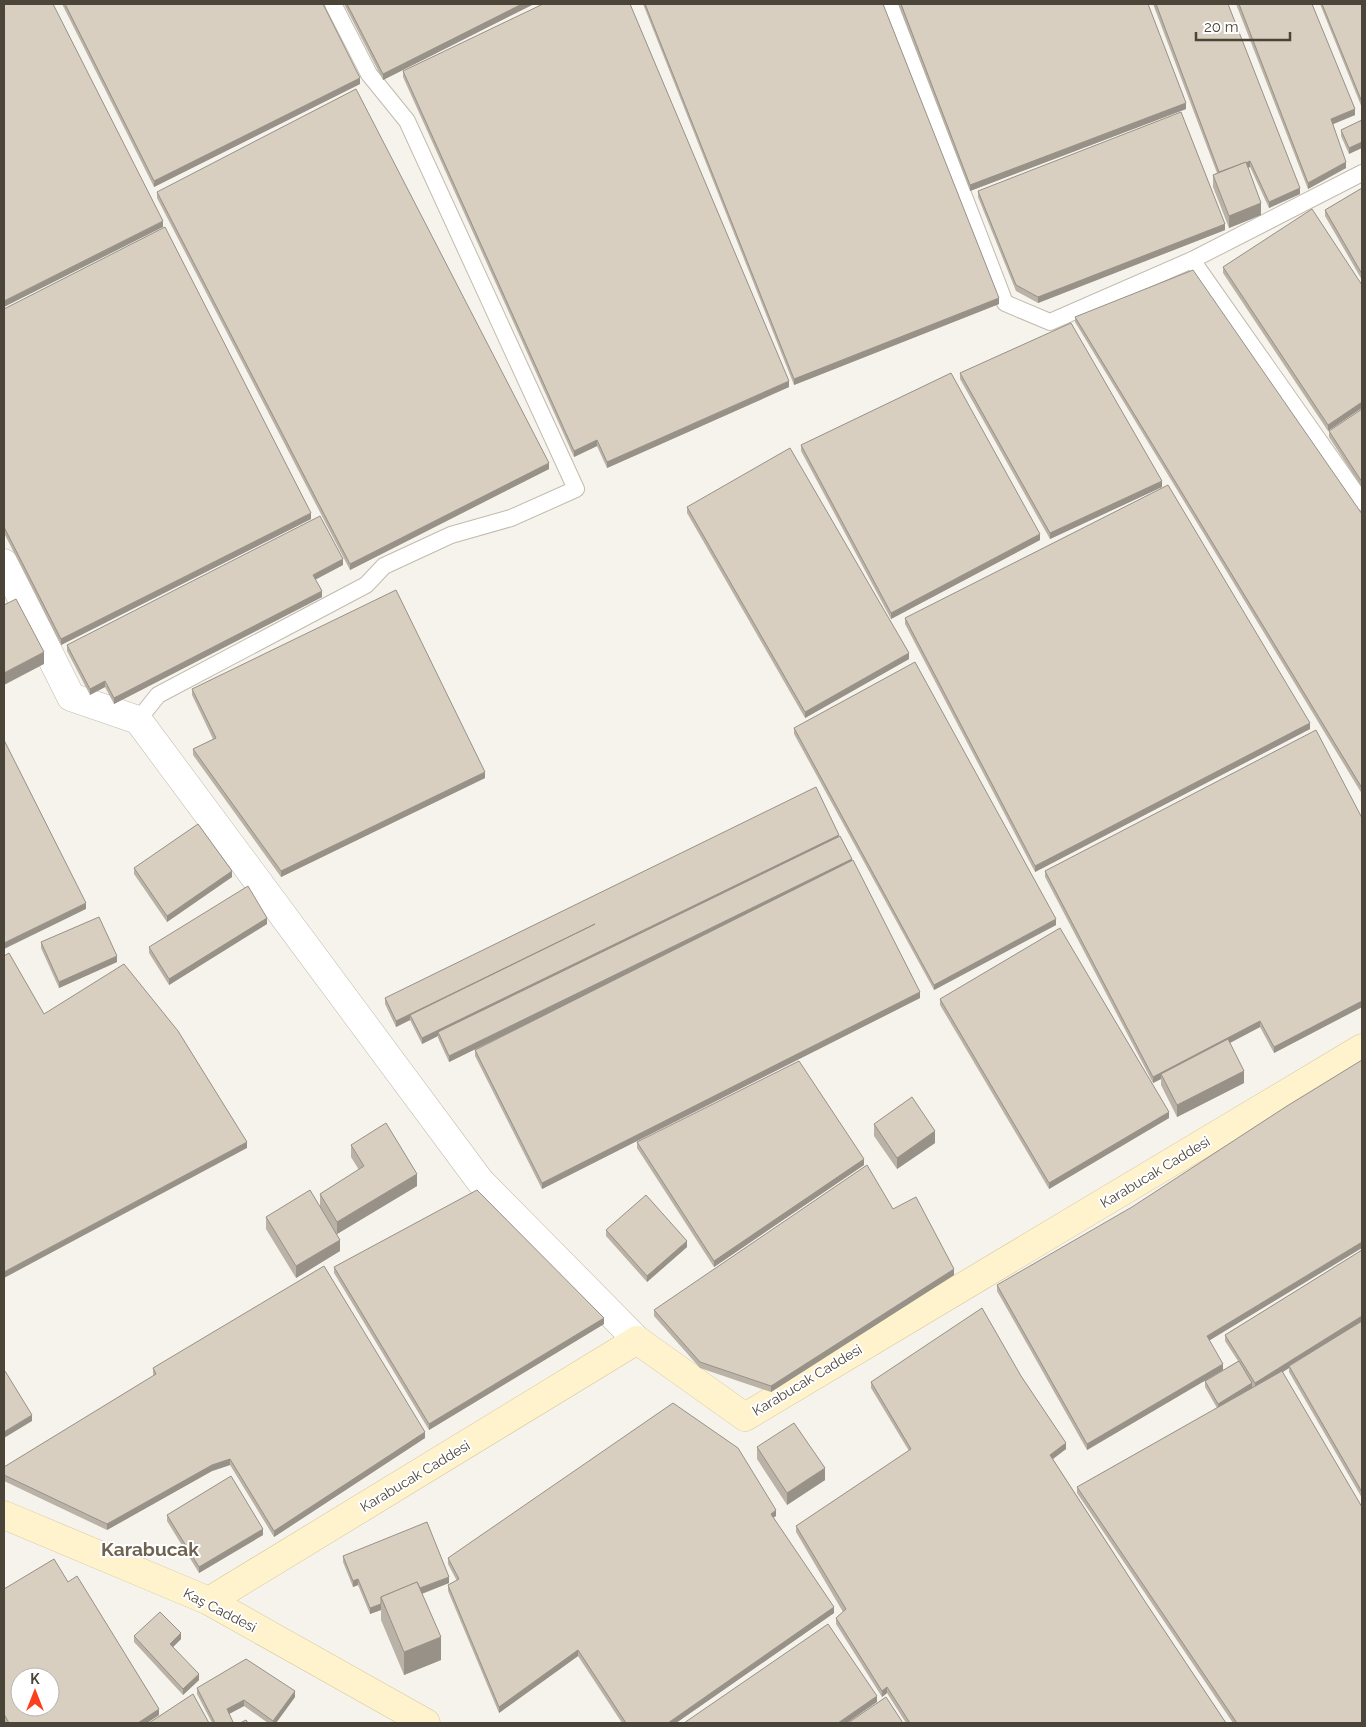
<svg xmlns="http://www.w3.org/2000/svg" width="1366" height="1727" font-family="Raleway,sans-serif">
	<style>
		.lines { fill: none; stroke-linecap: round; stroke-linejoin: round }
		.lane-casing { stroke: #c2bbae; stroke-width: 18 }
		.street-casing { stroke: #c2bbae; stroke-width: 29 }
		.secondary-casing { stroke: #d6c79b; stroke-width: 29 }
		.lane { stroke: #fff; stroke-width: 16 }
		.street { stroke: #fff; stroke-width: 28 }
		.secondary { stroke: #fff3cd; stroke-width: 28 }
		.wall { fill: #bab2a6 }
		.shaded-wall { fill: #979187 }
		.building { fill: #d8cfc1; stroke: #979187; fill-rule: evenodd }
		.labels { text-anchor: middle; stroke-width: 4; stroke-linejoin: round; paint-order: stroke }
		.street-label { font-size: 14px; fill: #4b4439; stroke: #fff }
		.district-label { font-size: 19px; font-weight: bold; fill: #6e6250; stroke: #fff }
	</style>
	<rect width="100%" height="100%" fill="#f6f3ec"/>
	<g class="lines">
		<defs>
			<g id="lane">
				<path d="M890 4 1005 303 1050 322 1192 260 1362 173"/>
				<path d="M1192 260 1362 502"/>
				<path d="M138 720 158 695 366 585 384 566 451 535 511 518 576 489 407 121 369 74 333 4"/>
			</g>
			<path id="street" d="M4 563 71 697 138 720 480 1181 637 1340"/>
			<g id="secondary">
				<path d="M4 1515 209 1601 426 1723"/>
				<path d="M209 1601 637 1340 745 1417 1362 1048"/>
			</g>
		</defs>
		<!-- lane casing -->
		<use href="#lane" class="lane-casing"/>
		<!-- street casing -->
		<use href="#street" class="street-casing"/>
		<!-- secondary casing -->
		<use href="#secondary" class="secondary-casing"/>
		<!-- lane -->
		<use href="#lane" class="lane"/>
		<!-- street -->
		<use href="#street" class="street"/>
		<!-- secondary -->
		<use href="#secondary" class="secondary"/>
	</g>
	<!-- wall -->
	<g class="wall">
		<path d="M62 4H323L360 84 154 187Z"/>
		<path d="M344 4H534L383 80Z"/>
		<path d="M643 4H883L999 304 794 385Z"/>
		<path d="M898 4H1148L1186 109 970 191Z"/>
		<path d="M1153 4H1228L1300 194 1269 208 1250 167 1248 168 1261 215 1229 228 1213 187V175L1217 173Z"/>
		<path d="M1236 4H1312L1355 115 1333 124 1346 168 1308 189Z"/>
		<path d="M1320 4H1362V108Z"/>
		<path d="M403 71 789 387 607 468 597 446 574 457 403 77Z"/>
		<path d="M1362 120 1349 154 1341 136V130Z"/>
		<path d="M1362 188V280L1325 216V210Z"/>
		<path d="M978 191 1225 230 1038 303 1016 291 978 197Z"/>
		<path d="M157 192 549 469 350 570 157 198Z"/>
		<path d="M1223 267 1362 285 1328 431 1223 273Z"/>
		<path d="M4 309 311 519 61 645 4 533Z"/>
		<path d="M1075 317 1362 514V794L1075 322Z"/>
		<path d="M960 373 1162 487 1050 539 960 379Z"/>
		<path d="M1362 409V488L1329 437V431Z"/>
		<path d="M801 445 1040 540 891 619 801 451Z"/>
		<path d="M687 507 909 659 805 718 687 513Z"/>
		<path d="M343 565 315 579 322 597 114 704 105 687 90 695 67 651V645Z"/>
		<path d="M905 618 1310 729 1035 872 905 624Z"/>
		<path d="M192 689 485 778 281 877 193 755V749L213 739 192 695Z"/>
		<path d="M794 728 1056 925 934 990 794 734Z"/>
		<path d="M1362 818V1007L1274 1053 1260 1027 1230 1043 1244 1083 1177 1117 1161 1085V1079L1153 1083 1045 877V871Z"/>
		<path d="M839 837 852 860 920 998 542 1189 475 1056V1050L547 1014 449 1062 438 1038V1036L422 1044 410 1020 396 1027 385 1004V998Z"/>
		<path d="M134 868 232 877 167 922 134 874Z"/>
		<path d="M267 924 169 985 149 953V947Z"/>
		<path d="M41 942 117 962 59 988 41 948Z"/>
		<path d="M940 999 1169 1118 1049 1189 940 1005Z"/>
		<path d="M874 1124 935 1143 897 1169 874 1136Z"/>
		<path d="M637 1142 864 1165 714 1267 637 1148Z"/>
		<path d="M351 1145 417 1186 337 1234 340 1251 296 1278 266 1229V1217L320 1206V1194L359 1170 351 1157Z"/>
		<path d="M606 1230 687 1247 647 1282 606 1236Z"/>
		<path d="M1362 1250V1498L1289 1372V1368L1283 1372 1362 1723H1233L1077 1493V1487L1217 1408 1205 1387V1381L1238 1361 1225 1341V1335Z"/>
		<path d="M334 1267 604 1324 429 1430 334 1273Z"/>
		<path d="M954 1275 771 1392 700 1368 654 1316V1310Z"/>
		<path d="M997 1285 1209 1340 1223 1370 1087 1450 997 1291Z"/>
		<path d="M153 1368 425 1438 274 1537 230 1465 212 1471 107 1530 4 1481V1467L154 1376 153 1374Z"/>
		<path d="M1021 1376 1066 1449 1053 1459 1146 1603 1226 1723H906L887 1693 882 1697 836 1624V1618L843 1612 796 1532V1526L909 1451 871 1388V1382Z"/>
		<path d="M757 1447 825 1480 787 1505 757 1459Z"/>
		<path d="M167 1515 263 1535 199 1573 167 1521Z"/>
		<path d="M776 1516 773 1518 834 1613 676 1723H622L578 1656 499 1713 448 1591V1585L457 1581 448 1564V1558Z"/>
		<path d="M343 1556 449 1583 422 1594 441 1660 404 1675 381 1620V1610L370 1614 358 1585 353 1587 343 1562Z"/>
		<path d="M68 1582 159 1715 147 1723H6L4 1720V1589Z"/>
		<path d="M134 1636 181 1639 173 1647 199 1680 183 1695 134 1642Z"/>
		<path d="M197 1688 295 1697 276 1723H268L244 1706 229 1714 233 1723H212L197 1694Z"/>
	</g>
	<!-- shaded-wall -->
	<g class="shaded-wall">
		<path d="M522 4H534L383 80V74Z"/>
		<path d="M360 78V84L154 187V181Z"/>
		<path d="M1186 103V109L970 191V185Z"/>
		<path d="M1355 109V115L1331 125V119Z"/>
		<path d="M1362 142V148L1349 154V148Z"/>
		<path d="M1250 161V167L1219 178V172Z"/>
		<path d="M1346 162V168L1308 189V183Z"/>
		<path d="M1300 188V194L1269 208V202Z"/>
		<path d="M1261 203V215L1229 228V216Z"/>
		<path d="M163 221V227L4 307V301Z"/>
		<path d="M1225 224V230L1038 303V297Z"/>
		<path d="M999 298V304L794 385V379Z"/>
		<path d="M789 381V387L607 468V462Z"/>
		<path d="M1362 402V408L1328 431V425Z"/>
		<path d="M597 440V446L574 457V451Z"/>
		<path d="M549 463V469L350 570V564Z"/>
		<path d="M1162 481V487L1050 539V533Z"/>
		<path d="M311 513V519L61 645V639Z"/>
		<path d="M1040 534V540L891 619V613Z"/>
		<path d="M343 559V565L313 581V575Z"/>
		<path d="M322 591V597L114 704V698Z"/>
		<path d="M44 652V664L4 685V673Z"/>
		<path d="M909 653V659L805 718V712Z"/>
		<path d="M105 681V687L90 695V689Z"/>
		<path d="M1310 723V729L1035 872V866Z"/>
		<path d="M485 772V778L281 877V871Z"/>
		<path d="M839 835V841L438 1032V1036L422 1044V1038Z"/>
		<path d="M852 859V865L449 1062V1056Z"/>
		<path d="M232 871V877L167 922V916Z"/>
		<path d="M86 903V909L4 949V943Z"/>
		<path d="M267 918V924L169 985V979Z"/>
		<path d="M1056 919V925L934 990V985Z"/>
		<path d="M595 924 410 1015V1020L396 1027V1021Z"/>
		<path d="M117 956V962L59 988V982Z"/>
		<path d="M920 992V998L542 1189V1183Z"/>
		<path d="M1362 1001V1007L1274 1053V1047Z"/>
		<path d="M1260 1021V1027L1163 1078 1161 1074V1079L1153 1083V1077Z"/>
		<path d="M1244 1071V1083L1177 1117V1105Z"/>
		<path d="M1169 1112V1118L1049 1189V1183Z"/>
		<path d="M935 1131V1143L897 1169V1158Z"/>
		<path d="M247 1142V1148L4 1278V1272Z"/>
		<path d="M864 1159V1165L714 1267V1261Z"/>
		<path d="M417 1174V1186L337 1234V1222Z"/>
		<path d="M340 1240V1251L296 1278V1266Z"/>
		<path d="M687 1241V1247L647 1282V1276Z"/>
		<path d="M1362 1242V1248L1207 1342V1336Z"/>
		<path d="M954 1269V1275L771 1392V1386Z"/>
		<path d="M1362 1316V1322L1289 1366V1368L1255 1389V1383Z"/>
		<path d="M604 1318V1324L429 1430V1424Z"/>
		<path d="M1223 1364V1370L1087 1450V1444Z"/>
		<path d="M1252 1383V1389L1218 1410V1404Z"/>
		<path d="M32 1415V1421L4 1438V1432Z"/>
		<path d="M425 1432V1438L274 1537V1531Z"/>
		<path d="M1066 1443V1449L1050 1461V1455Z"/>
		<path d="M230 1459V1465L212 1471 107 1530V1524L212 1465Z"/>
		<path d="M825 1468V1480L787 1505V1493Z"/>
		<path d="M776 1510V1516L771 1519V1514Z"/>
		<path d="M263 1529V1535L199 1573V1567Z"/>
		<path d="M449 1577V1583L385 1608 383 1603Z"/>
		<path d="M358 1579V1585L353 1587V1581Z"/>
		<path d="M381 1604V1610L370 1614V1608Z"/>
		<path d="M834 1607V1613L676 1723H668Z"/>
		<path d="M181 1633V1639L170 1650V1644Z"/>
		<path d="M441 1637V1660L404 1675V1652Z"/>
		<path d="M578 1650V1656L499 1713V1707Z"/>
		<path d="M199 1674V1680L183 1695V1689Z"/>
		<path d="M887 1687V1693L882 1697V1691Z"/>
		<path d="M295 1691V1697L276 1723H273V1721Z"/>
		<path d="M877 1696V1702L847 1723H838Z"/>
		<path d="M244 1700V1706L227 1715V1709Z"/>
		<path d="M159 1709V1715L147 1723H138Z"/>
	</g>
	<!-- building -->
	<g class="building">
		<path d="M4 4H53L163 221 4 301Z"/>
		<path d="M65 4H323L360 78 154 181Z"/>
		<path d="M347 4H522L383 74Z"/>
		<path d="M543 4H630L789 381 607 462 597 440 574 451 403 71Z"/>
		<path d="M645 4H883L999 298 794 379Z"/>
		<path d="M901 4H1148L1186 103 970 185Z"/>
		<path d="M1156 4H1228L1300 188 1269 202 1250 161 1246 163V162L1219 172Z"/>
		<path d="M1239 4H1312L1355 109 1331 119 1346 162 1308 183Z"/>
		<path d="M1322 4H1362V102Z"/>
		<path d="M356 89 549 463 350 564 157 192Z"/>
		<path d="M1181 112 1225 224 1038 297 1016 285 978 191Z"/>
		<path d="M1362 120V142L1349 148 1341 130Z"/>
		<path d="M1246 162 1261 203 1229 216 1213 175Z"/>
		<path d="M1362 188V274L1325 210Z"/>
		<path d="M1312 209 1362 285V402L1328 425 1223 267Z"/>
		<path d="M165 227 311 513 61 639 4 527V309Z"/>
		<path d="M1193 270 1362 514V788L1075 317Z"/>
		<path d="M1071 323 1162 481 1050 533 960 373Z"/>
		<path d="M951 373 1040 534 891 613 801 445Z"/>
		<path d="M1362 409V482L1329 431Z"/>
		<path d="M790 448 909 653 805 712 687 507Z"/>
		<path d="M1168 485 1310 723 1035 866 905 618Z"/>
		<path d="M320 516 343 559 313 575 322 591 114 698 105 681 90 689 67 645Z"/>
		<path d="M396 590 485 772 281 871 193 749 216 738 192 689Z"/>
		<path d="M16 599 44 652 4 673V605Z"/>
		<path d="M915 662 1056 919 934 985 794 728Z"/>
		<path d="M1316 730 1362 818V1001L1274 1047 1260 1021 1153 1077 1045 871Z"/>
		<path d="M4 740 86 903 4 943Z"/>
		<path d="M816 787 839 835 422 1038 410 1015 595 924 396 1021 385 998Z"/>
		<path d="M198 824 232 871 167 916 134 868Z"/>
		<path d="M840 836 852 859 449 1056 438 1032Z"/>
		<path d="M853 860 920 992 542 1183 475 1050Z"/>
		<path d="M248 886 267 918 169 979 149 947Z"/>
		<path d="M99 917 117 956 59 982 41 942Z"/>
		<path d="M1060 928 1169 1112 1049 1183 940 999Z"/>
		<path d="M9 953 44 1014 124 964 178 1031 247 1142 4 1272V956Z"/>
		<path d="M1228 1039 1244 1071 1177 1105 1161 1074Z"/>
		<path d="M1362 1060V1242L1207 1336 1223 1364 1087 1444 997 1285 1132 1207 1287 1106Z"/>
		<path d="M799 1061 864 1159 714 1261 637 1142Z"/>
		<path d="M912 1097 935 1131 897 1158 874 1124Z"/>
		<path d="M386 1123 417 1174 337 1222 320 1194 364 1166 351 1145Z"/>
		<path d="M867 1165 893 1209 916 1197 954 1269 771 1386 700 1362 654 1310Z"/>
		<path d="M310 1190 340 1240 296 1266 266 1217Z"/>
		<path d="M477 1190 604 1318 429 1424 334 1267Z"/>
		<path d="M646 1195 687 1241 647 1276 606 1230Z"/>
		<path d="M1362 1250V1316L1255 1383 1225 1335Z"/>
		<path d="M324 1266 425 1432 274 1531 230 1459 212 1465 107 1524 4 1475V1467L156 1374 153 1368Z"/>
		<path d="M982 1308 1021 1376 1066 1443 1050 1455 1146 1603 1226 1723H910L887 1687 882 1691 836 1618 846 1609 796 1526 911 1449 871 1382Z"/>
		<path d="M1362 1321V1492L1289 1366Z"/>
		<path d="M1239 1361 1252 1383 1218 1404 1205 1381Z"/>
		<path d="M5 1371 32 1415 4 1432V1372Z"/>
		<path d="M1282 1371 1362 1507V1723H1237L1077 1487Z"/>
		<path d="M673 1403 738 1448 776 1510 771 1514 834 1607 668 1723H626L578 1650 499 1707 448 1585 459 1579 448 1558Z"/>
		<path d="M794 1423 825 1468 787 1493 757 1447Z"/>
		<path d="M231 1476 263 1529 199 1567 167 1515Z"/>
		<path d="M427 1522 449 1577 420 1588 417 1582 381 1597V1604L370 1608 358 1579 353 1581 343 1556Z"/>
		<path d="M54 1559 68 1582 77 1576 159 1709 138 1723H9L4 1714V1589ZM20 1677H50V1707H20Z"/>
		<path d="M417 1582 441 1637 404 1652 381 1597Z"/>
		<path d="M160 1612 181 1633 170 1644 199 1674 183 1689 134 1636Z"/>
		<path d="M828 1624 877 1696 838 1723H684Z"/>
		<path d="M246 1659 295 1691 273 1721 244 1700 227 1709 233 1722 230 1723H215L197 1688Z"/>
		<path d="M193 1694 209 1723H149Z"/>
		<path d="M886 1697 903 1723H848Z"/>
		<path d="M246 1720 248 1723H240Z"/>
	</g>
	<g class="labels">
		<!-- street labels -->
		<g class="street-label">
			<text transform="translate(1155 1172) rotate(-31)" y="5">Karabucak Caddesi</text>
			<text transform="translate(807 1380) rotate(-31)" y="5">Karabucak Caddesi</text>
			<text transform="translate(415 1476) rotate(-31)" y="5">Karabucak Caddesi</text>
			<text transform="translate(220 1610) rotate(27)" y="5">Kaş Caddesi</text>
		</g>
		<!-- district labels -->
		<g class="district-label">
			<text x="150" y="1556">Karabucak</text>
		</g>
	</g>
	<!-- border -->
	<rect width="1366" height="1727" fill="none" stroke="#4b4439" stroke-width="10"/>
	<!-- north arrow -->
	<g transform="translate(35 1692)"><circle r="24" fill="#ffffff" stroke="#b7b4b0"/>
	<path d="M0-4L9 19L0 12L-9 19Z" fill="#fc3f1d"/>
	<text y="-8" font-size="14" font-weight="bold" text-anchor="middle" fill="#4b4439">K</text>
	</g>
	<!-- scale -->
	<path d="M1196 32v8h94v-8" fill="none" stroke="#4b4439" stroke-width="2.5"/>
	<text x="1204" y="32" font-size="15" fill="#4b4439" stroke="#ffffff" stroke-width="4" paint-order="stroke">20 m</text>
</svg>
